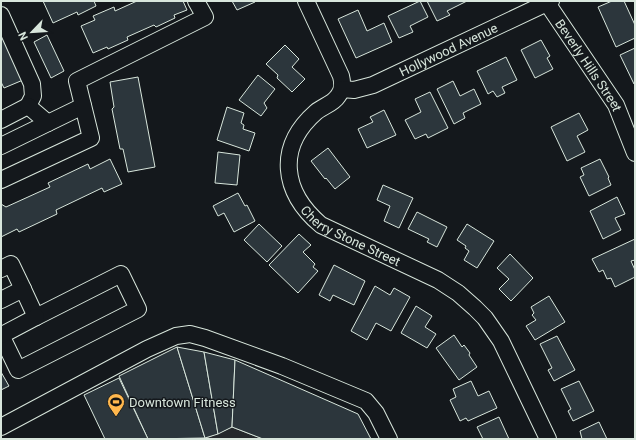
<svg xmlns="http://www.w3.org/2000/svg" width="636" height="440" font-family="Roboto,sans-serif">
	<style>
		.parking { fill: #24282b; stroke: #939e99 }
		.building { fill: #2c363c; stroke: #d8e6dc }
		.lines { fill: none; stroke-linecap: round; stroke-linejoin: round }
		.minor-casing { stroke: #d8e6dc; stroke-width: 18 }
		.minor { stroke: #14181c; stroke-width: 16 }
		.labels { text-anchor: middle; stroke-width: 3; stroke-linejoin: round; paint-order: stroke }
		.street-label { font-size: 13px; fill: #d8e6dc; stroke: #14181c }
		.poi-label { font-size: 13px; fill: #d8e6dc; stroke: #14181c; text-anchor: start }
	</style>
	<rect width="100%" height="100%" fill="#14181c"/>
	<!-- parking -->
	<path class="parking" d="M232 427 263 439H204Z"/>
	<!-- building -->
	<g class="building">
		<path d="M43 1H94L96 6 78 15 77 12 53 23Z"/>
		<path d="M137 1H183L187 10 174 15 175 18 156 27 154 25 127 37 128 40 108 49 107 47 93 53 81 26 95 20 93 16 114 7 115 11Z"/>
		<path d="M232 1H255V2L237 10Z"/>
		<path d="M420 1 428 17 410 26 413 32 399 38 388 16Z"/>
		<path d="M427 1H467L447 11 450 15 437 21Z"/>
		<path d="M612 1H624L635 25V38L616 47 598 7Z"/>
		<path d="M358 10 367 31 384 23 392 42 356 58 338 19Z"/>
		<path d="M1 34 23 80 4 88 1 82Z"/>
		<path d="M47 35 64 71 51 78 34 42Z"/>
		<path d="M541 40 550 56 547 58 553 69 535 78 521 50Z"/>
		<path d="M285 45 299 59 292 67 305 79 292 92 277 78 278 75 266 64Z"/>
		<path d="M635 48V84H634L620 55Z"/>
		<path d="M506 57 517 80 502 87 505 93 497 97 493 91 488 94 477 71Z"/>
		<path d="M258 75 275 89 264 103 267 108 261 116 239 100Z"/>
		<path d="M138 77 155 167 128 172 123 149H120L112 109 114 107 110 82Z"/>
		<path d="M453 81 460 96 474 89 481 104 463 113 465 118 454 124 437 89Z"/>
		<path d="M430 92 448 128 428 138 426 134 415 139 405 120 421 112 415 99Z"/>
		<path d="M227 107 244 113 241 123 244 125 243 129 255 133 249 151 217 140Z"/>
		<path d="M384 110 396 135 367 148 358 129 373 122 370 117Z"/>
		<path d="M579 113 588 130 577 136 585 152 567 161 551 127Z"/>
		<path d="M328 148 350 177 335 189 326 178 325 179 311 161Z"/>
		<path d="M218 152 240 155 237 185 215 183Z"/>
		<path d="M110 159 122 184 104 192 102 188 56 210 57 214 19 232 17 229 1 237V204L6 207 50 187 48 183 88 164 90 169Z"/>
		<path d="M600 159 609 177 608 178 611 185 589 196 580 177 584 175 581 168Z"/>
		<path d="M383 185 413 198 399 228 384 221 390 206 377 200Z"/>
		<path d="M238 193 245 206 247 205 255 221 234 232 224 213 218 216 213 206Z"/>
		<path d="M617 197 625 214 615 218 621 230 603 239 590 211Z"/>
		<path d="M417 212 447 227 437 247 427 242 429 239 408 229Z"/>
		<path d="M259 224 282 246 267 262 244 240Z"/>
		<path d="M467 224 494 241 477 268 464 260 469 251 465 248 466 246 457 240Z"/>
		<path d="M299 234 311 245 303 252 315 264 313 267 318 271 298 293 269 265Z"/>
		<path d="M635 239V260L631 261 635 270V277L615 287 611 278 607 279 603 270 599 272 592 259Z"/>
		<path d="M510 254 533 278 511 301 499 289 509 279 497 268Z"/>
		<path d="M334 265 365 281 354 305 333 295 330 301 319 295Z"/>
		<path d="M375 286 390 295 394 288 410 297 391 331 376 323 367 340 351 331Z"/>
		<path d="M549 296 565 322 535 340 526 326 536 320 532 315 534 313 531 307Z"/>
		<path d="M416 306 432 316 425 327 436 334 427 348 401 333Z"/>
		<path d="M454 335 462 347 464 345 470 353 469 355 477 367 459 380 436 348Z"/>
		<path d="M557 336 575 370 554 381 548 370 552 368 540 344Z"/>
		<path d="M177 347 205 438 148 439 119 376Z"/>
		<path d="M177 347 204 352 218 434 205 438Z"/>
		<path d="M204 352 235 360 232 427 218 434Z"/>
		<path d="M235 360 358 414 371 439H263L232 427Z"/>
		<path d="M1 372 9 386 1 390Z"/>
		<path d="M119 378 148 439H105L84 395Z"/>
		<path d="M471 381 478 396 489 391 497 408 468 421 466 418 460 421 450 400 456 397 453 389Z"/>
		<path d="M579 381 594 411 573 421 568 411 571 409 561 389Z"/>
		<path d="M499 417 509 439H483L477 427Z"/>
		<path d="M599 422 607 439H582L580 431Z"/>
	</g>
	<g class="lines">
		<defs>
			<g id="minor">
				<path id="s1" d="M306 1 341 76C343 84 343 90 338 96 333 104 323 106 316 112 276 147 282 192 321 225L438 280 458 293 475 308 485 318 501 341 548 439"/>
				<path id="s2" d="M547 3 616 105 635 153"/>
				<path d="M1 15 32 84 33 96 28 106"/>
				<path id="s3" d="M342 89 354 90 373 85 551 1"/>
				<path d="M1 120 28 106"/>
				<path d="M48 123 83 106"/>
				<path d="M1 146 48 123 28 106"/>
				<path d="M1 180 91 138 77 81 205 17 196 1"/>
				<path d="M1 269 11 264 23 289"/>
				<path d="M1 300 23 289 36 317 121 274 138 309 18 370 1 335"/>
				<path d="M2 335 36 317"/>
				<path d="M1 427 147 349 176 336 190 334 205 338 282 366 366 401 376 413 389 439"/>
			</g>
		</defs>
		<!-- minor casing -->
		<use href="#minor" class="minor-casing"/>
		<!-- minor -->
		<use href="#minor" class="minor"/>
	</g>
	<!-- icons -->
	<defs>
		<symbol id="stadium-pin" viewBox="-11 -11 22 30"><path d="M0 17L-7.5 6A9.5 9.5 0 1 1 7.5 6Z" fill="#ffb74d" stroke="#14181c"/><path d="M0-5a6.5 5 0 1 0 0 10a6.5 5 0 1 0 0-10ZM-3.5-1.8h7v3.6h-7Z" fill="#111"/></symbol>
	</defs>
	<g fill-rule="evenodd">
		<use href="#stadium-pin" x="106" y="392" width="20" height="27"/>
	</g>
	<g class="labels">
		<!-- street labels -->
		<g class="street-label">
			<text dy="5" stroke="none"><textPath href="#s3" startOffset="115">Hollywood Avenue</textPath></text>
			<text dy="5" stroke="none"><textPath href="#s2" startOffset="75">Beverly Hills Street</textPath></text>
			<text dy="5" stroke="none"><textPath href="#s1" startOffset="294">Cherry Stone Street</textPath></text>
		</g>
		<!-- poi labels -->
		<g class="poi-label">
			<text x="129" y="407">Downtown Fitness</text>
		</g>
	</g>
	<!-- border -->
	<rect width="636" height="440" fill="none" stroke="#d8e6dc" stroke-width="4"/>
	<!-- north arrow -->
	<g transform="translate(32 32) rotate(245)" stroke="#14181c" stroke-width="3" paint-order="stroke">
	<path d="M0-3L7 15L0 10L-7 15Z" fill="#d8e6dc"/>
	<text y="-6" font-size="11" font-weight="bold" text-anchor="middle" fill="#d8e6dc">N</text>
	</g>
</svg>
